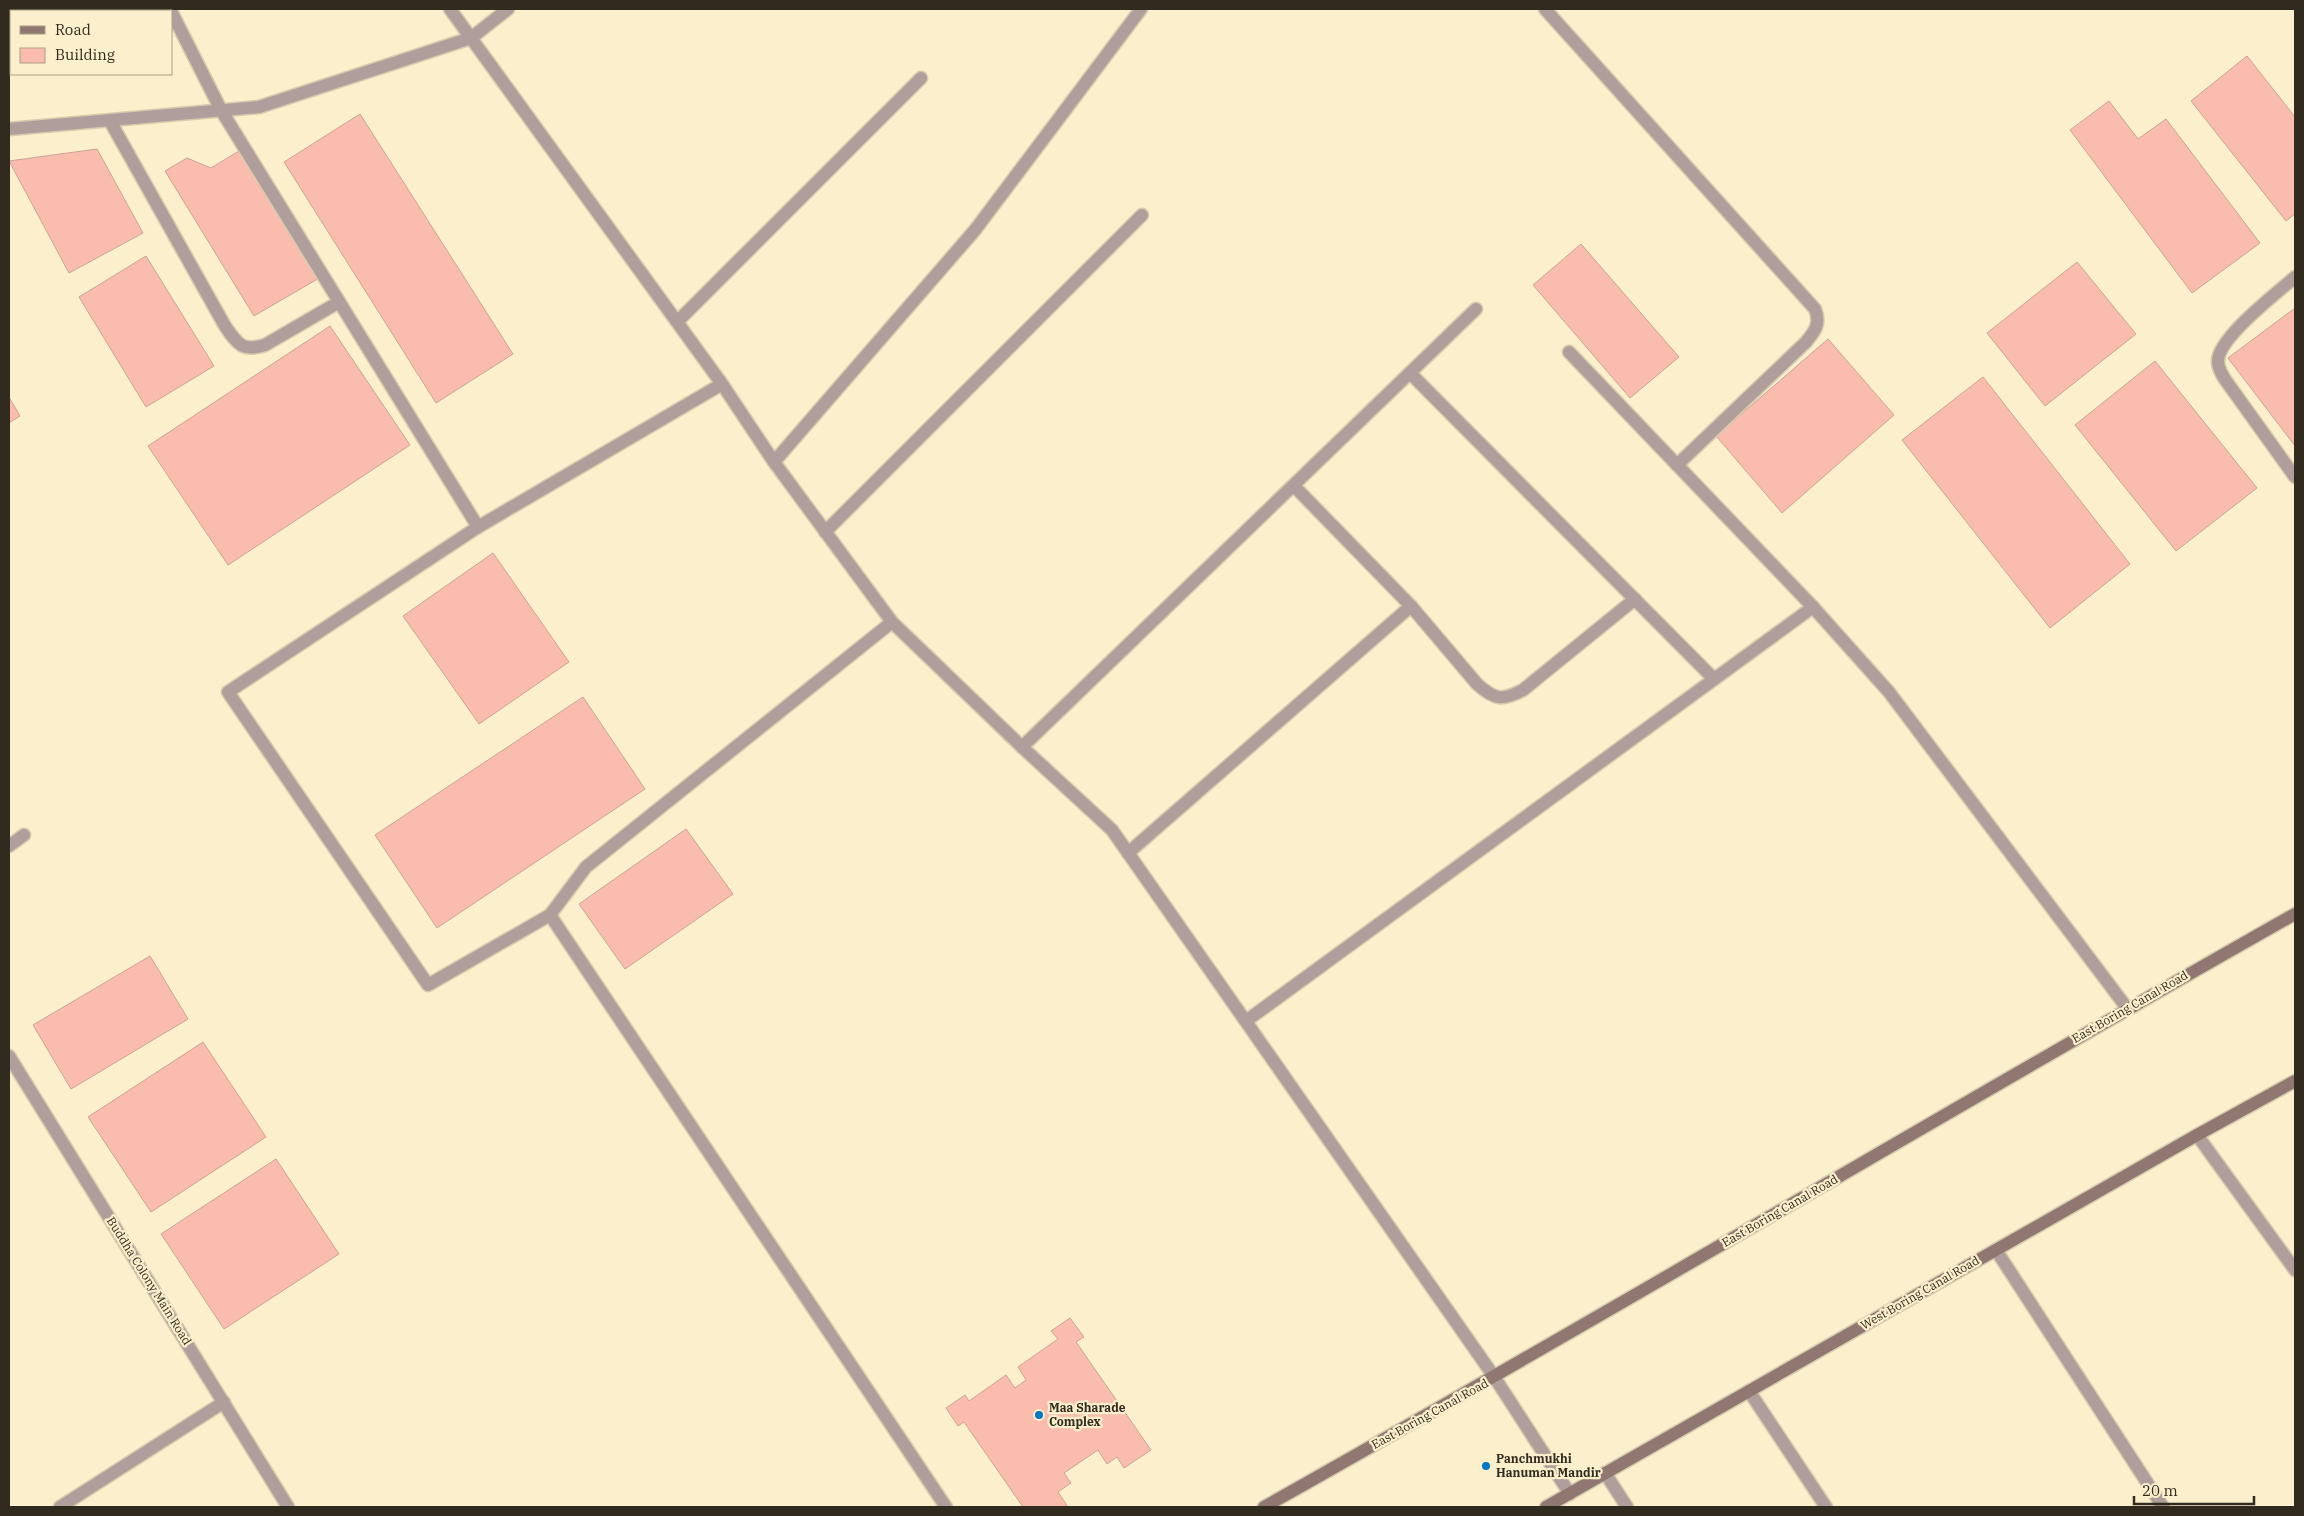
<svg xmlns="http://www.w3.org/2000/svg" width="2304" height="1516" font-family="'IBM Plex Serif',serif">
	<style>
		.building { fill: #fabdad; stroke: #c9a399 }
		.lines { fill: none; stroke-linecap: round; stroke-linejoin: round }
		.lane-casing { stroke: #d6ccad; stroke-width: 15 }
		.street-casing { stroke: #d6ccad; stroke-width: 15 }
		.secondary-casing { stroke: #d6ccad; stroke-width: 15 }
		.lane { stroke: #af9e9b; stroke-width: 12 }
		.street { stroke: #af9e9b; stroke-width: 12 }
		.secondary { stroke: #907772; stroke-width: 12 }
		.poi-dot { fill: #0178c2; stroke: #fbefcc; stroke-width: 2 }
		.labels { text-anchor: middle; stroke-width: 4.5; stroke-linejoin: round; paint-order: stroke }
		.street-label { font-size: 12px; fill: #302b1e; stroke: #fbefcc }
		.poi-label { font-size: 12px; font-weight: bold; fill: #302b1e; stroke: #fbefcc; text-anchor: start }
	</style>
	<rect width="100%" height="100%" fill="#fbefcc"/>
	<!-- building -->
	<g class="building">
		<path d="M2247 56 2295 117V214L2286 221 2191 101Z"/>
		<path d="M2109 101 2138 139 2166 119 2260 243 2192 293 2070 130Z"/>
		<path d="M360 114 513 354 436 403 284 162Z"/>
		<path d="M97 149 143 233 69 273 9 161Z"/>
		<path d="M242 149 321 277 254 316 165 171 187 158 211 168Z"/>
		<path d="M1581 244 1679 357 1630 398 1533 285Z"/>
		<path d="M146 256 214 366 146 407 79 297Z"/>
		<path d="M2077 262 2136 334 2045 406 1987 333Z"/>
		<path d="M2295 308V446L2228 358Z"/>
		<path d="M330 326 410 445 228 565 148 446Z"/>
		<path d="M1828 339 1894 415 1782 513 1716 436Z"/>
		<path d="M2155 361 2257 488 2176 551 2075 425Z"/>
		<path d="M1983 377 2130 564 2050 628 1902 440Z"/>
		<path d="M9 397 20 416 9 423Z"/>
		<path d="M493 553 569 662 479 724 403 616Z"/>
		<path d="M583 697 645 789 437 928 375 835Z"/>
		<path d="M686 829 733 894 625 969 579 904Z"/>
		<path d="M150 956 188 1019 71 1089 33 1025Z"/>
		<path d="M203 1042 266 1137 151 1212 88 1117Z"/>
		<path d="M276 1159 339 1254 224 1329 161 1234Z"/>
		<path d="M1070 1318 1084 1337 1076 1342 1151 1450 1124 1468 1117 1457 1107 1464 1098 1450 1064 1473 1071 1483 1058 1492 1068 1507H1023L964 1422 958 1426 946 1408 965 1395 969 1401 1006 1375 1015 1388 1026 1380 1018 1367 1058 1339 1051 1331Z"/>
	</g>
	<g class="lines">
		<defs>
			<path id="lane" d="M450 9 471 38"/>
			<g id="street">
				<path d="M170 9 221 110 478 527"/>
				<path d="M1545 9 1815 309C1821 324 1815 331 1806 342L1677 465"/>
				<path d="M471 38 508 9"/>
				<path d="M110 121 225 326C238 345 243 352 265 345L339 302"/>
				<path d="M9 129 259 107 471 38 722 384 774 462 892 622 1022 747 1112 830 1495 1378 1570 1494"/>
				<path d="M2295 277C2277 293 2218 338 2218 361 2218 370 2224 378 2229 385L2295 477"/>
				<path d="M677 322 921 78"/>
				<path d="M1569 352 1813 607 1889 692 2127 1008"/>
				<path d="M1411 374 1714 679"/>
				<path d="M722 384 478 527 228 692 428 985 550 915 946 1507"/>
				<path d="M774 462 975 230 1141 9"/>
				<path d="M1294 486 1411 606 1477 684C1495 700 1502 701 1523 690L1635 599"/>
				<path d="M825 532 1142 215"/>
				<path d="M1022 747 1476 309"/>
				<path d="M9 846 24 835"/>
				<path d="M1128 853 1411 606"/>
				<path d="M550 915 586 867 892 622"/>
				<path d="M1246 1021 1813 607"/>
				<path d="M9 1056 288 1507"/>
				<path d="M2197 1135 2295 1270"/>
				<path d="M1996 1250 2163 1507"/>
				<path d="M1749 1391 1826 1507"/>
				<path d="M1605 1473 1627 1507"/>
				<path d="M60 1507 224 1402"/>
			</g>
			<g id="secondary">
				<path d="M1264 1507C1610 1313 1950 1109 2295 914"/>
				<path d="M1546 1507 2197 1135 2295 1081"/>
			</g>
		</defs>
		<!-- lane casing -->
		<use href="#lane" class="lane-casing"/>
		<!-- street casing -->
		<use href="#street" class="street-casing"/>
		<!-- secondary casing -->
		<use href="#secondary" class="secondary-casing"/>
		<!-- lane -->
		<use href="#lane" class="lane"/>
		<!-- street -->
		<use href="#street" class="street"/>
		<!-- secondary -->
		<use href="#secondary" class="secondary"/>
	</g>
	<!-- markers -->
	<g class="poi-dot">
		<circle cx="1039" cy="1415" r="5"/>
		<circle cx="1486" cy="1466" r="5"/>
	</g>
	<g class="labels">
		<!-- street labels -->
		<g class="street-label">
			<text transform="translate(2130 1007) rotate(-30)" y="4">East Boring Canal Road</text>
			<text transform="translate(1780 1211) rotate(-30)" y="4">East Boring Canal Road</text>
			<text transform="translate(149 1281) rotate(58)" y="4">Buddha Colony Main Road</text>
			<text transform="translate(1920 1293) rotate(-30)" y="4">West Boring Canal Road</text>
			<text transform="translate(1430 1414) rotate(-29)" y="4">East Boring Canal Road</text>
		</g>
		<!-- poi labels -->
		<g class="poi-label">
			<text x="1049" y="1412">Maa Sharade<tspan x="1049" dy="14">Complex</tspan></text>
			<text x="1496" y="1463">Panchmukhi<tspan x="1496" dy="14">Hanuman Mandir</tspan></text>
		</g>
	</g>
	<!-- border -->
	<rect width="2304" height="1516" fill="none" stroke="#302b1e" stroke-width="20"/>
	<!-- legend -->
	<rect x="10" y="10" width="162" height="65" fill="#fbefcc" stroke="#aaa186"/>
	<rect x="20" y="26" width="25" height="8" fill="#907772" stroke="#aaa186"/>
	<text x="55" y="35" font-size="15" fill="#302b1e">Road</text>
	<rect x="20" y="48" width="25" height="15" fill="#fabdad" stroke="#aaa186"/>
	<text x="55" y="60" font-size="15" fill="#302b1e">Building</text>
	<!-- scale -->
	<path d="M2134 1496v8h120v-8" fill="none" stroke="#302b1e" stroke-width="2.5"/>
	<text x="2142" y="1496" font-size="15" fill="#302b1e" stroke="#fbefcc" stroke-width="4" paint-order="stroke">20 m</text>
</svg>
